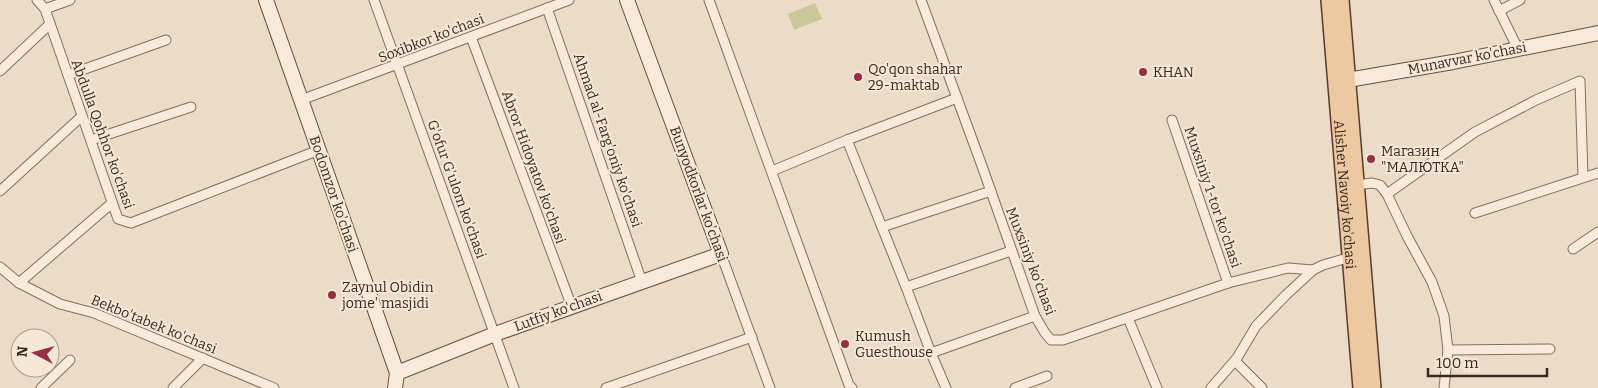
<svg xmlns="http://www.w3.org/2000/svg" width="1598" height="388" font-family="Bitter,serif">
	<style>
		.green { fill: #cac89b }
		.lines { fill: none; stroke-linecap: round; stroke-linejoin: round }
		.street-casing { stroke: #876d5d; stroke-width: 11 }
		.secondary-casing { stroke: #694e40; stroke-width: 16 }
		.primary-casing { stroke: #563c31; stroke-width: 18 }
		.street { stroke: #f7eada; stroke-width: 9 }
		.secondary { stroke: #f7eada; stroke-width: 14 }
		.primary { stroke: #edc9a1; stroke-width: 15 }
		.poi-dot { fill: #943041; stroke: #f4e7d6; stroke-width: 2 }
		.labels { text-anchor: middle; stroke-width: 4; stroke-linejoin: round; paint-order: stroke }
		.street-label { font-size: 14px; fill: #382820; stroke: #f4e7d6 }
		.poi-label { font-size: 14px; fill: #382820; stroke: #f4e7d6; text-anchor: start }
	</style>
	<rect width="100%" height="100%" fill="#ecdbc7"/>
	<!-- green -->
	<path class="green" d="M815 3 822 19 794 30 788 14Z"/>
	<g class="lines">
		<defs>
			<g id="street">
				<path d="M37 0 45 9 118 219 131 223 319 150"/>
				<path d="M374 0 514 388"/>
				<path d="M709 0 849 385 852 388"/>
				<path d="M921 0 982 166 1035 316 1045 333 1051 340H1063L1228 283 1288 268 1313 270"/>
				<path d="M1494 0 1518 49"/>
				<path d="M547 8 642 282"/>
				<path d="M45 9 70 0"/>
				<path d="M1499 11 1520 0"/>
				<path d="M471 37 572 307"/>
				<path d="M0 71 50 24"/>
				<path d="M68 75 166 40"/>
				<path d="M301 100 569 0"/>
				<path d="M1172 120 1228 283"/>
				<path d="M91 140 191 107"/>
				<path d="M847 140 906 287 931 353 946 388"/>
				<path d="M772 171 847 140 957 98"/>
				<path d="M1356 185 1372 183 1380 185 1387 194 1407 236 1432 282 1444 316 1448 350 1444 388"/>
				<path d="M0 191 82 116"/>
				<path d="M1387 194 1475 132 1536 100 1580 81 1583 177"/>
				<path d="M1475 213 1598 173"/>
				<path d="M882 227 991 191"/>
				<path d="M1573 249 1598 232"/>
				<path d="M721 254 770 388"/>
				<path d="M0 267 19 283 60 304 94 313 274 388"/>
				<path d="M19 283 112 203"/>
				<path d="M906 287 1011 251"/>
				<path d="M1128 318 1157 388"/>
				<path d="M1448 350 1550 349"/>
				<path d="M931 353 1035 316"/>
				<path d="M1235 361 1262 388"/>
				<path d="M41 388 70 360"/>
				<path d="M173 388 203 358"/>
				<path d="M606 388 752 337"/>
				<path d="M1015 388 1047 376"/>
				<path d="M1211 388 1237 358 1256 326 1286 295 1313 270 1323 265 1351 257"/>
			</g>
			<g id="secondary">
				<path d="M266 0 397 373 395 388"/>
				<path d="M1336 82 1453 62 1598 33"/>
				<path d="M397 373 495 334 721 254 627 0"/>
			</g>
			<g id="primary">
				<path id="s1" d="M1329 0 1361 388"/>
				<path d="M1341 0 1373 388"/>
			</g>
		</defs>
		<!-- street casing -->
		<use href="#street" class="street-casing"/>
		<!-- secondary casing -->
		<use href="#secondary" class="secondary-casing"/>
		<!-- primary casing -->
		<use href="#primary" class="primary-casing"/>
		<!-- street -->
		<use href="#street" class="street"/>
		<!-- secondary -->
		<use href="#secondary" class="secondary"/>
		<!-- primary -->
		<use href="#primary" class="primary"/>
	</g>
	<!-- markers -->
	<g class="poi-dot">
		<circle cx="1143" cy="72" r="5"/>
		<circle cx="858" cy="77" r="5"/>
		<circle cx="1371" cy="159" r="5"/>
		<circle cx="332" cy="295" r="5"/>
		<circle cx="845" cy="344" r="5"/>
	</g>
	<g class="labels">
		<!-- street labels -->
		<g class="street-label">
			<text transform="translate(431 38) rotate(-21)" y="5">Soxibkor ko'chasi</text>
			<text transform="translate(1467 58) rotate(-11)" y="5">Munavvar ko'chasi</text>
			<text transform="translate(103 134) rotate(70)" y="5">Abdulla Qohhor ko'chasi</text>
			<text transform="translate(608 140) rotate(71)" y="5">Ahmad al-Farg'oniy ko'chasi</text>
			<text transform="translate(534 167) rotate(70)" y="5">Abror Hidoyatov ko'chasi</text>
			<text transform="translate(457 189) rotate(70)" y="5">G'ofur G'ulom ko'chasi</text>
			<text transform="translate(334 194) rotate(71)" y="5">Bodomzor ko'chasi</text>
			<text transform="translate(699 194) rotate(70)" y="5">Bunyodkorlar ko'chasi</text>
			<text dy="5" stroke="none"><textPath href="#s1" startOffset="195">Alisher Navoiy ko'chasi</textPath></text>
			<text transform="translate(1213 197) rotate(71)" y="5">Muxsiniy 1-tor ko'chasi</text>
			<text transform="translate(1031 261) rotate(69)" y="5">Muxsiniy ko'chasi</text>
			<text transform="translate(558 311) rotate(-20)" y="5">Lutfiy ko'chasi</text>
			<text transform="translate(154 324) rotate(22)" y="5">Bekbo'tabek ko'chasi</text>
		</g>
		<!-- poi labels -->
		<g class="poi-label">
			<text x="868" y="74">Qo'qon shahar<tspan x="868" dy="16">29-maktab</tspan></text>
			<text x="1153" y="77">KHAN</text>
			<text x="1381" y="156">Магазин<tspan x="1381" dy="16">"МАЛЮТКА"</tspan></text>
			<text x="342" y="292">Zaynul Obidin<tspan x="342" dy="16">jome' masjidi</tspan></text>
			<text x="855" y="341">Kumush<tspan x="855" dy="16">Guesthouse</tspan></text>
		</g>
	</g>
	<!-- north arrow -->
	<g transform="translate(35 353) rotate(276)"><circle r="24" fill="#f4e7d6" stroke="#a99b8d"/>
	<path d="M0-4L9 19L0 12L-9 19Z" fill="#943041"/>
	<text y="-8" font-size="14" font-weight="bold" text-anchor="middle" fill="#382820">N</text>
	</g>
	<!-- scale -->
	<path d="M1428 368v8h119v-8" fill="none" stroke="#382820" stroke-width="2.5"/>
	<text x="1436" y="368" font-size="15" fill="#382820" stroke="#f4e7d6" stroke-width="4" paint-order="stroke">100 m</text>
</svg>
